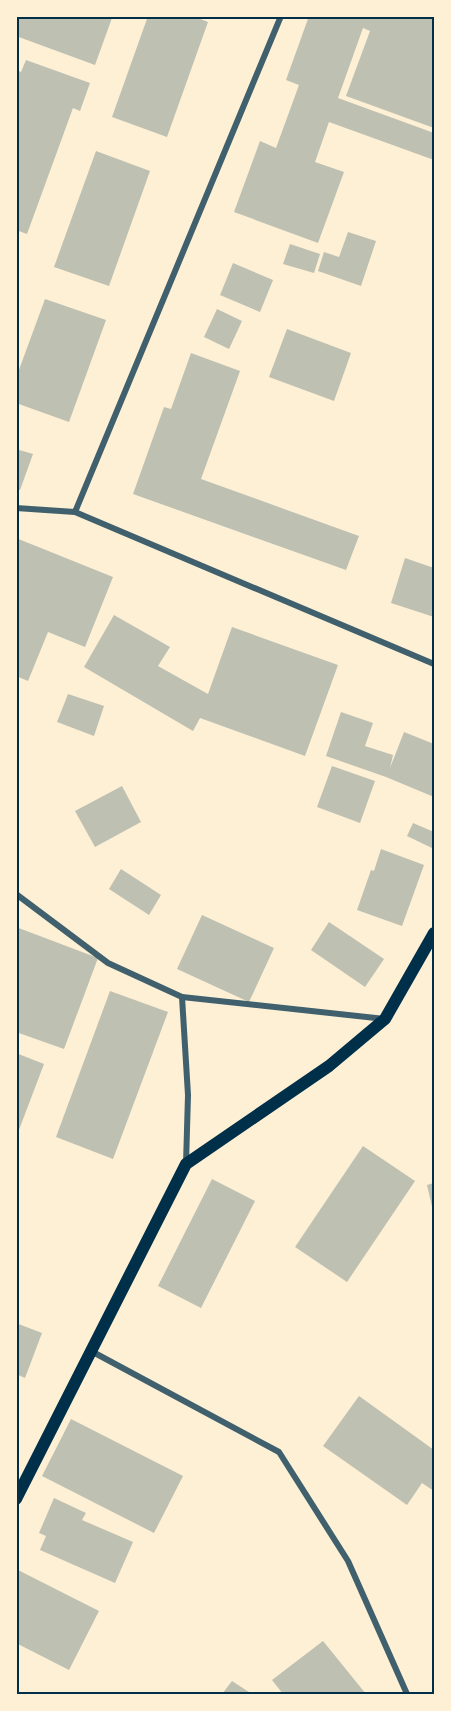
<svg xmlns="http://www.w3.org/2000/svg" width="451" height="1711" font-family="'Sofia Sans Condensed',sans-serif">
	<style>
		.building { fill: #bec0b2 }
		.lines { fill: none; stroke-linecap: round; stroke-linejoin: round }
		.minor { stroke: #3f606c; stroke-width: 6 }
		.secondary { stroke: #003049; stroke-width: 12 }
		.neatline { fill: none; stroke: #003049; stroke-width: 2 }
	</style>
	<rect width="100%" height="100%" fill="#fdf0d5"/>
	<!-- building -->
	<g class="building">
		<path d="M16 16H107L112 18 95 65 16 36Z"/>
		<path d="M148 16H193L208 22 167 137 112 117Z"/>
		<path d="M309 16H434V128L346 96 370 31 363 28 338 98 434 133V160L329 122 315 162 344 172 318 243 234 212 260 141 276 148 299 85 286 80Z"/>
		<path d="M26 60 90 83 80 111 73 108 27 234 16 230V70L21 72Z"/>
		<path d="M96 151 150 171 109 286 54 267Z"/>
		<path d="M348 232 376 241 361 286 318 271 324 252 339 257Z"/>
		<path d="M290 244 320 254 314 273 283 264Z"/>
		<path d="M233 263 273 280 260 312 220 295Z"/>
		<path d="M45 299 106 320 69 422 16 403V378Z"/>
		<path d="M217 309 242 321 229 349 204 337Z"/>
		<path d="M287 329 351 353 334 401 269 377Z"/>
		<path d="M191 353 240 371 201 479 359 536 346 570 133 494 164 407 171 409Z"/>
		<path d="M16 449 33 454 20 490 16 489Z"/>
		<path d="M16 538 113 577 85 647 48 632 28 681 16 676Z"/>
		<path d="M405 558 434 568V617L391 603Z"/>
		<path d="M114 615 170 647 158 666 208 694 232 627 338 665 305 756 200 718 193 731 84 667Z"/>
		<path d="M68 694 104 706 94 736 57 722Z"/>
		<path d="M341 712 373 723 365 746 393 755 390 768 404 732 434 744V797L386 777 326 756Z"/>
		<path d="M332 766 375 781 360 823 317 807Z"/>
		<path d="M122 786 141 822 95 847 75 811Z"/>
		<path d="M413 823 434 832V849L407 836Z"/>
		<path d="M381 849 424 865 402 926 357 910 371 870 374 871Z"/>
		<path d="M121 869 161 895 149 915 109 889Z"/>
		<path d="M202 915 274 948 249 1002 177 969Z"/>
		<path d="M329 922 384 959 365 987 311 950Z"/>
		<path d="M16 927 98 958 64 1049 16 1032Z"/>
		<path d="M110 991 168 1012 113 1159 56 1137Z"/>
		<path d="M16 1053 44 1064 17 1135H16Z"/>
		<path d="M363 1146 415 1181 347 1282 295 1247Z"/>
		<path d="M212 1179 255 1201 201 1308 158 1286Z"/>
		<path d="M434 1183V1215L427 1185Z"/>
		<path d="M16 1323 42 1333 25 1378 16 1374Z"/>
		<path d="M359 1396 434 1450V1491L422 1483 407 1505 323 1446Z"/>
		<path d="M71 1419 183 1476 154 1533 42 1476Z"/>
		<path d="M54 1498 86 1513 82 1520 133 1542 115 1583 40 1550 46 1536 39 1533Z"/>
		<path d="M16 1569 99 1611 69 1670 16 1643Z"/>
		<path d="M323 1641 366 1694H283L272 1680Z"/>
		<path d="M232 1681 252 1694H222Z"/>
	</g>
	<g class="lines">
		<!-- minor -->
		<g class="minor">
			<path d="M16 508 75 512 281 16"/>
			<path d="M75 512 434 664"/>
			<path d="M16 894 108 963 182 997 188 1095 186 1164"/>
			<path d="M182 997 385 1019"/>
			<path d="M91 1351 279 1452 348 1561 407 1694"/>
		</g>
		<!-- secondary -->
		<path class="secondary" d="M16 1499 186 1164 329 1066 385 1019 434 933"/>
	</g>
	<!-- border -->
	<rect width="451" height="1711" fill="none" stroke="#fdf0d5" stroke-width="36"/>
	<rect x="18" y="18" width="415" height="1675" class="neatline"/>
</svg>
